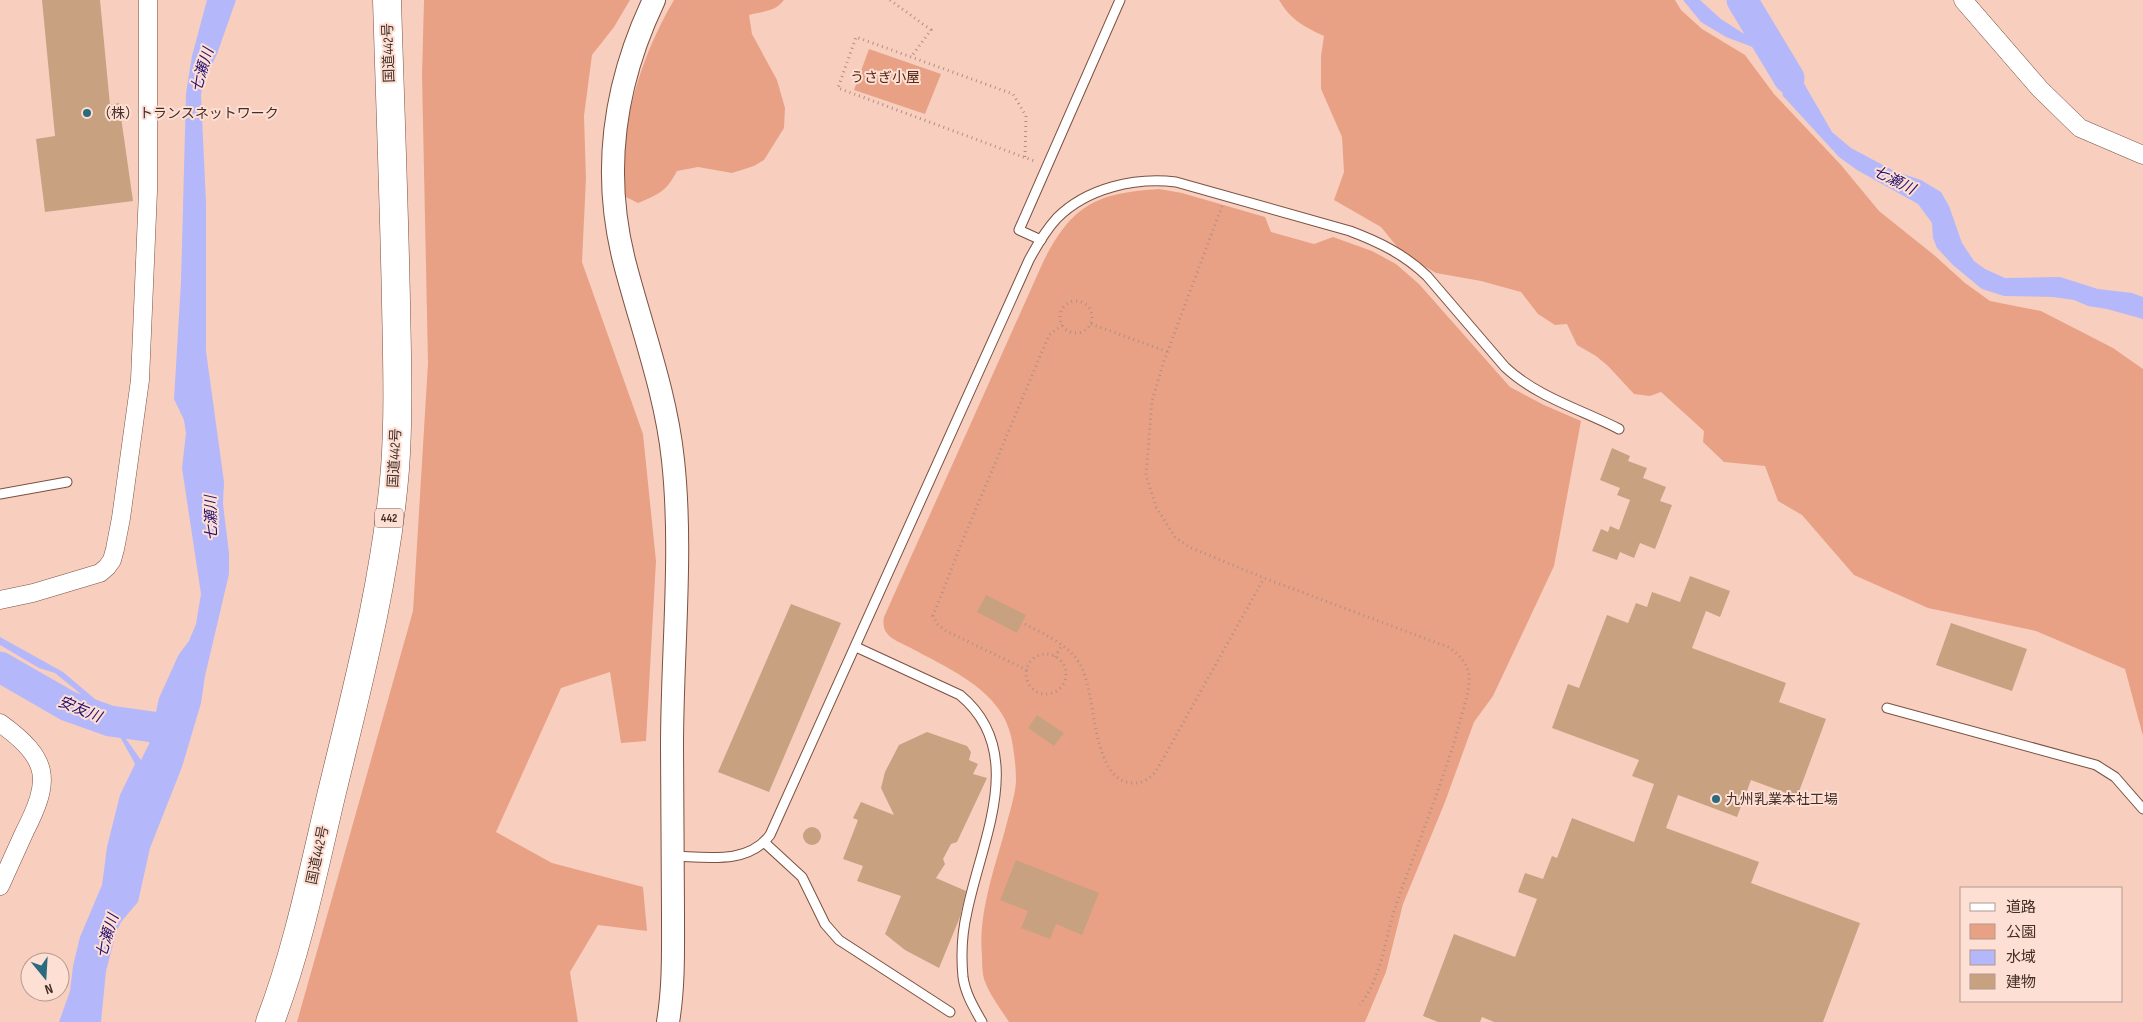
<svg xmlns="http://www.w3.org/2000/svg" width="2143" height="1022" font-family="'Sofia Sans Condensed','Noto Sans JP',sans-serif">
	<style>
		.green { fill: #e9a186 }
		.water { fill: #b4b8fa }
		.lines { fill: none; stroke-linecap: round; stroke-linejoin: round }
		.river { stroke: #b4b8fa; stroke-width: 31 }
		.building { fill: #c8a181 }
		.service-casing { stroke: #7b5040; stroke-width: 11 }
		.minor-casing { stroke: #7b5040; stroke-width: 19 }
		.tertiary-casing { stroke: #7b5040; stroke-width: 24 }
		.trunk-casing { stroke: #7b5040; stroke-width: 29 }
		.path { stroke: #b08f83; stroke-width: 3; stroke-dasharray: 1 4; stroke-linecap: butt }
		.service { stroke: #fff; stroke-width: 9 }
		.minor { stroke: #fff; stroke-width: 18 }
		.tertiary { stroke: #fff; stroke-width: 22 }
		.trunk { stroke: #fff; stroke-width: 28 }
		.poi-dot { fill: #2a6b7f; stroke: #fedfd3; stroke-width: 2 }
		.labels { text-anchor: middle; stroke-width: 4; stroke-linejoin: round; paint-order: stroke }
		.shield { fill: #fedfd3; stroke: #7b645b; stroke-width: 1 }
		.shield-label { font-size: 12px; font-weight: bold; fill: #432f28 }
		.street-label { font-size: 14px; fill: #432f28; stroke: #fedfd3 }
		.park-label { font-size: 14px; fill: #562715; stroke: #fedfd3 }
		.poi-label { font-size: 14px; fill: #432f28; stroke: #fedfd3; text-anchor: start }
		.water-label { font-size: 15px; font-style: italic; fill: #25106f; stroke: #fedfd3 }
	</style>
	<rect width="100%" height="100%" fill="#f8cfbf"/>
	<!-- green -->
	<g class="green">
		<path d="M424 0H630L614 27 592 55 584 116 586 179 582 262 643 434 656 561 646 741 621 743 610 672 561 688 496 832 552 863 643 887 647 931 598 925 570 972 578 1022H297L413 611 428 363 422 75Z"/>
		<path d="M674 0H784C775 12 763 11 749 15L752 34 777 80 785 108 784 128 764 160 754 166 732 173 698 167 677 171C666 192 659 194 638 203L624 196C624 179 622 162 624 146 630 95 648 44 674 0Z"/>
		<path d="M1279 0H1675L1681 10 1702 29 1745 55 1774 94 1841 165 1879 211 1934 255 1965 283 1990 301 2041 311 2113 348 2143 369V736L2125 669 2036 631 1928 608 1854 575 1802 515 1778 501 1765 466 1724 462 1703 442 1704 431 1661 392 1650 396 1634 394 1608 366 1596 356 1577 345 1567 324 1555 325 1538 314 1521 292 1481 281 1436 273 1403 254 1381 227 1334 200 1344 172 1342 137 1321 89V56L1324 36C1303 26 1291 20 1279 0Z"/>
		<path d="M869 49 941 74 925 114 854 90Z"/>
		<path d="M1159 189 1182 193 1265 217 1271 232 1314 244 1333 237 1372 251 1396 264 1419 284 1510 387 1544 405 1581 421 1554 566 1493 696 1474 722 1445 802 1403 904 1386 972 1365 1022H1009C1000 1008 989 994 984 979 982 972 982 963 982 956 978 914 994 870 1005 830 1009 814 1015 797 1016 781 1016 766 1014 751 1011 736 1001 690 947 668 911 648 903 644 890 639 886 632 883 627 883 622 884 617L1044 260C1073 204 1097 193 1159 189Z"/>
	</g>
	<!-- water -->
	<g class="water">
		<path d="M207 0H236L217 54 203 84 201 95 206 203V351L224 482 223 504 229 553V574L205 676 201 703 182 767 150 848 138 902 121 922 116 933 106 971 101 1022H59L70 991 73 966 80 937 102 885 107 847 120 795 135 764 118 733 98 708 55 673 39 668 0 645V637L63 672 102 705 141 760 149 744 159 698 179 654 189 641 196 624 201 594 182 468 186 433 184 420 174 399 181 282 186 93 192 56Z"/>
		<path d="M1683 0H1700L1721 19 1738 30 1751 38 1762 40 1775 46 1795 68 1832 132 1851 148 1894 171 1921 180 1941 192 1949 206 1962 243 1974 261 1985 269 2005 278 2060 277 2098 289 2132 293 2143 297V319L2107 309 2088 306 2074 300 2053 297 2004 296 1982 289 1953 265 1937 248 1933 238 1932 223 1918 204 1857 170 1839 157 1783 96 1781 85 1789 81 1755 48 1726 37 1701 22Z"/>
	</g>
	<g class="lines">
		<!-- river -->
		<g class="river">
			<path d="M1742 0 1789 78"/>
			<path d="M0 667 68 706 110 721 167 729"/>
		</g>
	</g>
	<!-- building -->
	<g class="building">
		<path d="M42 0H100L110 105 119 103 133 201 45 212 36 139 55 136Z"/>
		<path d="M1612 448 1630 456 1628 461 1647 468 1643 478 1666 487 1660 501 1672 505 1655 549 1640 543 1634 558 1620 552 1617 560 1592 551 1601 529 1608 532 1610 526 1619 530 1630 500 1617 495 1620 488 1600 480Z"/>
		<path d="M1690 576 1730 591 1720 617 1706 611 1692 648 1786 683 1779 702 1826 719 1797 797 1751 780 1737 817 1678 795 1666 828 1759 862 1751 883 1860 923 1823 1022H1494L1482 1017 1480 1022H1438L1423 1016 1454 934 1515 957 1537 899 1518 892 1525 873 1543 879 1552 856 1557 858 1572 818 1634 842 1654 784 1632 776 1639 760 1552 728 1568 684 1579 688 1607 615 1628 623 1636 603 1647 607 1652 592 1680 602Z"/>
		<path d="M986 595 1026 615 1017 633 977 612Z"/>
		<path d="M791 604 841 623 769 792 718 772Z"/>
		<path d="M1951 623 2027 649 2012 691 1936 665Z"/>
		<path d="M1037 715 1064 733 1054 746 1028 728Z"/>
		<path d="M927 732 967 746 971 752 969 760 978 764 973 774 987 778 957 842 951 844 943 859 945 864 936 878 966 891 960 917 939 968 905 950 885 934 901 896 857 881 863 866 843 859 858 820 853 818 861 802 894 815 881 788 885 772 899 745Z"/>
		<circle cx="812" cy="836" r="9"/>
		<path d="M1016 860 1099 893 1082 935 1056 924 1050 939 1021 928 1028 911 1000 900Z"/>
	</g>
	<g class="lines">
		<defs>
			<g id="service">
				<path d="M1041 240 1019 230 1120 0"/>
				<path d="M0 494 67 482"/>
				<path d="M856 647 960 695C1029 752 981 841 967 912 962 933 961 956 963 977 965 993 974 1008 982 1022"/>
				<path d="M1887 708 2096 765 2115 777 2143 809"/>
				<path d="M764 842 802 877 825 924 839 940 950 1012"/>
				<path d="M673 856C706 857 748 865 770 835L1029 260C1037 245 1046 230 1057 218 1087 188 1135 177 1176 182L1350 231C1379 242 1404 254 1427 276L1505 367C1537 397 1580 409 1619 429"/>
			</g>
			<g id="minor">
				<path d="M1963 0 2040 89 2080 128 2143 155"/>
				<path d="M0 600 33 593 100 573 107 567 112 560 115 549 121 518 140 380 148 191V0"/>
				<path d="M0 723C51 760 51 780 24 833 16 851 8 868 0 886"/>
			</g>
			<path id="tertiary" d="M654 0C613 86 601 176 626 268 643 332 666 394 673 460 683 552 672 653 672 746 672 802 673 857 673 913 673 949 674 986 668 1022"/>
			<path id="trunk" d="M270 1022C298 948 313 872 331 796 357 688 386 580 395 469 399 414 397 357 396 302 394 201 390 101 387 0"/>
		</defs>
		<!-- service casing -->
		<use href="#service" class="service-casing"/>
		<!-- minor casing -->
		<use href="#minor" class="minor-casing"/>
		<!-- tertiary casing -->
		<use href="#tertiary" class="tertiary-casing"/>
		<!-- trunk casing -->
		<use href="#trunk" class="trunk-casing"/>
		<!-- path -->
		<g class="path">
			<path d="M890 0 931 30 911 57"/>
			<path d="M1025 157 1026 116 1013 94 856 37 838 88 1037 162"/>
			<path d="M1222 206 1164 361 1152 401 1146 475 1156 507 1175 537 1189 547 1264 578 1448 647C1461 656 1471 666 1469 684 1467 701 1460 719 1456 736 1439 792 1417 846 1397 902 1385 936 1383 976 1360 1005"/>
			<circle cx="1076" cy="317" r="16"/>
			<path d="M1091 324 1168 352"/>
			<path d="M1025 624C1045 635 1068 644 1080 664 1097 692 1090 780 1132 783 1145 784 1153 776 1159 766L1264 578"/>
			<circle cx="1046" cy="674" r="20"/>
			<path d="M1055 657 1062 645"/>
			<path d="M1027 670 946 631 937 624 933 616 962 542 1049 335 1062 325"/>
		</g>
		<!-- service -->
		<use href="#service" class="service"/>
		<!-- minor -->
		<use href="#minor" class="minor"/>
		<!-- tertiary -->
		<use href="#tertiary" class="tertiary"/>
		<!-- trunk -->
		<use href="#trunk" class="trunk"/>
	</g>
	<!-- markers -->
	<g class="poi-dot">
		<circle cx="87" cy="113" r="5"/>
		<circle cx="1716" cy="799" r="5"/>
	</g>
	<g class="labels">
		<!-- shield labels -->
		<rect class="shield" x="375" y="508.5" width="28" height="19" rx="4"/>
		<g class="shield-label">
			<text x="389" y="522">442</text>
		</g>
		<!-- street labels -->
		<g class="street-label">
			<text transform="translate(388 53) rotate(-92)" y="5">国道442号</text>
			<text transform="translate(394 458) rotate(-87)" y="5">国道442号</text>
			<text transform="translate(317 855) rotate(-78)" y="5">国道442号</text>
		</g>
		<!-- park labels -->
		<g class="park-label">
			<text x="885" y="82">うさぎ小屋</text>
		</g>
		<!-- poi labels -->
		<g class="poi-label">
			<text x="97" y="118">（株）トランスネットワーク</text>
			<text x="1726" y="804">九州乳業本社工場</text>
		</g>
		<!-- water labels -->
		<g class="water-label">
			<text transform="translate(202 70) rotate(-73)" y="5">七瀬川</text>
			<text transform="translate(1894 180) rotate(27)" y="5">七瀬川</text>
			<text transform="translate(211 518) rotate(-91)" y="5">七瀬川</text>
			<text transform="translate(80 709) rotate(22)" y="5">安友川</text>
			<text transform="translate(107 936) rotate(-73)" y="5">七瀬川</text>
		</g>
	</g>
	<!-- legend -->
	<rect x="1960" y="887" width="162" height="115" fill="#fedfd3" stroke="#b3998f"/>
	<rect x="1970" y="903" width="25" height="8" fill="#ffffff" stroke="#b3998f"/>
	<text x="2006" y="912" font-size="15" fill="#432f28">道路</text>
	<rect x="1970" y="924" width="25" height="15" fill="#e9a186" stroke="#b3998f"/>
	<text x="2006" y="937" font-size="15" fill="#432f28">公園</text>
	<rect x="1970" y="950" width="25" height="15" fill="#b4b8fa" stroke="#b3998f"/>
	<text x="2006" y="962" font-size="15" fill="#432f28">水域</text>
	<rect x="1970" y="974" width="25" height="15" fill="#c8a181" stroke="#b3998f"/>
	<text x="2006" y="987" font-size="15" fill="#432f28">建物</text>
	<!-- north arrow -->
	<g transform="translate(45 977) rotate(162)"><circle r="24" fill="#fedfd3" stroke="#b3998f"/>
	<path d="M0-4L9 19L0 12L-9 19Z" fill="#2a6b7f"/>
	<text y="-8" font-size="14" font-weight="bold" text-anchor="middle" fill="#432f28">N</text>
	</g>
</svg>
